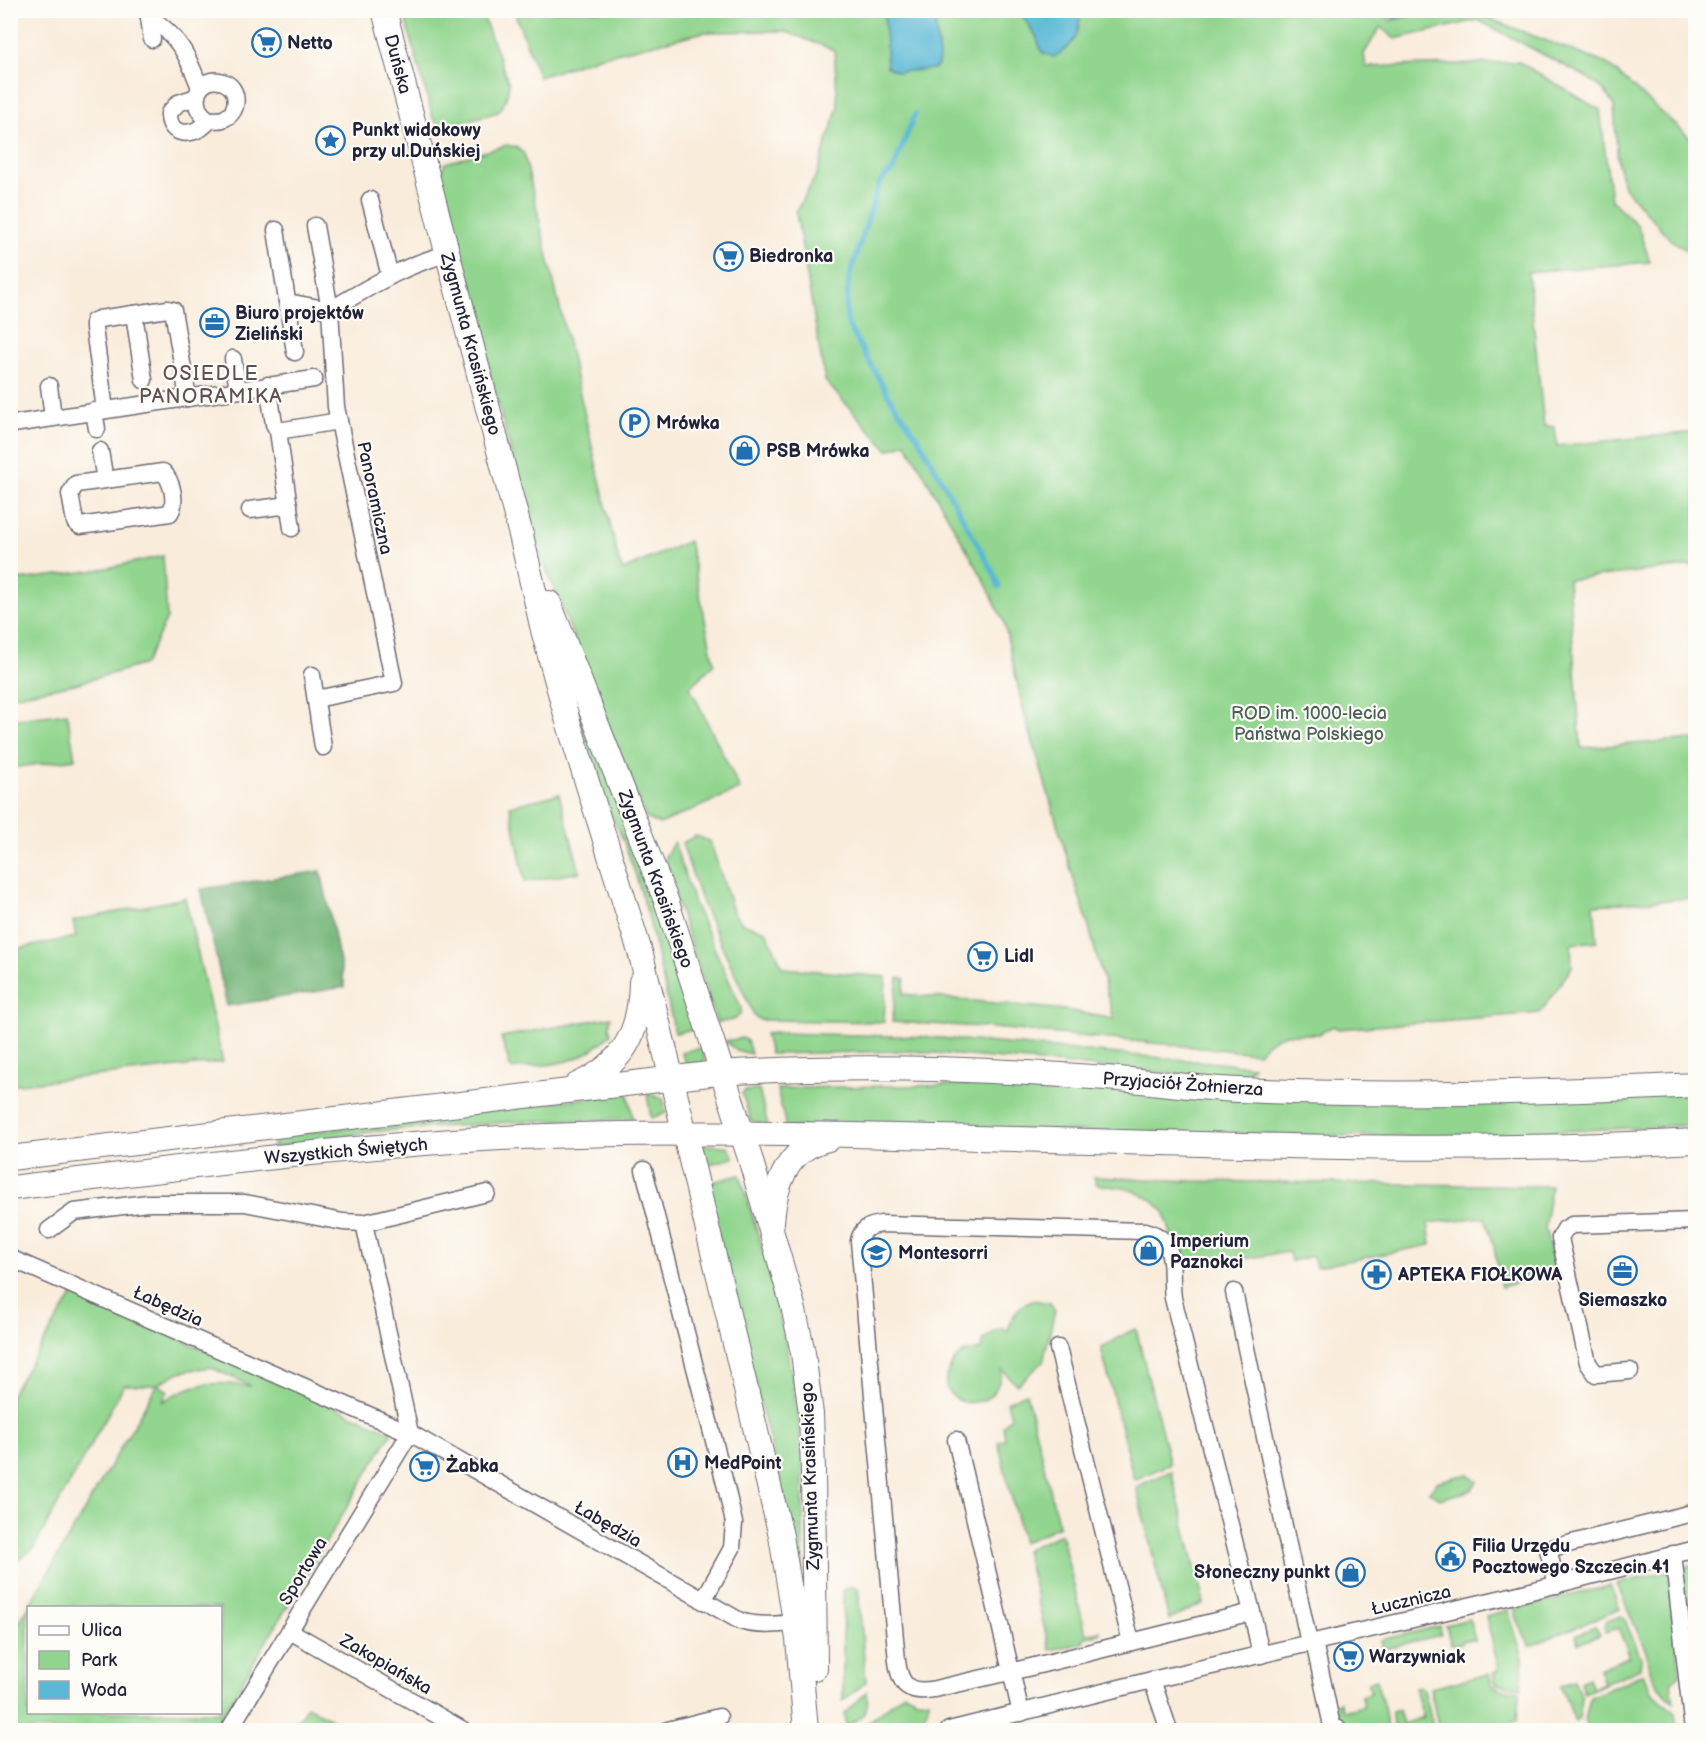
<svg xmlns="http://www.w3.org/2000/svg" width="1706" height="1741" font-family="'Balsamiq Sans',sans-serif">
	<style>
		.green { fill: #91d58e; stroke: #5a7c64; stroke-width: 1.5; fill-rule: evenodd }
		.forest { fill: #74b679; stroke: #4b6c5a; stroke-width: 1.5 }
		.water { fill: #58b8d6; stroke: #3d6d88; stroke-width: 1.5 }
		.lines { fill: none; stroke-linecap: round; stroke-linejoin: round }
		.stream { stroke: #58b8d6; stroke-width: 5 }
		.street-casing { stroke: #6d6973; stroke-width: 19 }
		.secondary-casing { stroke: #6d6973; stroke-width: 26 }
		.street { stroke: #fff; stroke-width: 16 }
		.secondary { stroke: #fff; stroke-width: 24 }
		.labels { text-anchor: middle; stroke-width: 4.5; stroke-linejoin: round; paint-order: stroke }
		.poi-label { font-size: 18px; font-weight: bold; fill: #22223b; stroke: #fdfcf7; text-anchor: start }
		.street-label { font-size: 18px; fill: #22223b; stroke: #fdfcf7 }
		.park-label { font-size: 18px; fill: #496158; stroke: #fdfcf7 }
		.neighbourhood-label { font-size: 20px; letter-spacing: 1.5px; fill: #615052; stroke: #fdfcf7 }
	</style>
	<rect width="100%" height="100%" fill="#fdfcf7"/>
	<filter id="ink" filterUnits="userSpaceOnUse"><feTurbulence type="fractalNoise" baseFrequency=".0167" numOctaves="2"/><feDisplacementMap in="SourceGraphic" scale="12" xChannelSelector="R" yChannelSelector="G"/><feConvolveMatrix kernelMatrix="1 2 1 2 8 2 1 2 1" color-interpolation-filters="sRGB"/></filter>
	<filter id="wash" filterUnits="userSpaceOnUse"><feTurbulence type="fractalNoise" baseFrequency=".008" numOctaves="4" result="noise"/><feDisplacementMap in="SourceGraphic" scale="24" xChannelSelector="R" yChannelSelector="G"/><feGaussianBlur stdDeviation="1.35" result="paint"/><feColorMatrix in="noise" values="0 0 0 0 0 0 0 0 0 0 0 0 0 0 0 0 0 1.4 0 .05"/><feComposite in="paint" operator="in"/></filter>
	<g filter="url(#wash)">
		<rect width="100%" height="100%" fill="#f9ecdb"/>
		<!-- green -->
		<g class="green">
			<path d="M1381 10 1391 21 1428 11H1469L1607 64 1695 142V257L1669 238 1624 187 1618 164 1614 106 1604 90 1588 78 1478 20 1395 39 1380 27 1364 54 1366 67 1519 62 1600 110 1611 200 1638 226 1650 262 1528 272 1544 426 1555 427 1557 446 1695 432 1696 565 1568 580 1581 748 1695 739V898L1594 905 1597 941 1571 944 1572 967 1540 1013 1338 1029 1333 1026 1319 1034H1286L1277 1037 1267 1043 1258 1053 983 1027 892 1022 898 978 905 979 903 994 1066 1010 1114 1019 1086 917 1069 864 1022 705 1004 622 984 580 906 443 888 450 825 381 796 212 817 174 838 106 834 50 784 31 705 32 599 57 539 77 514 11Z"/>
			<path d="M403 11H481L509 84C507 95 506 104 498 112L448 126 438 125 433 118Z"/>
			<path d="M507 145 516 147 524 154 619 562 623 570 689 541 714 664 690 687 740 789 660 824 649 820 645 816 532 533 439 178 445 163Z"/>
			<path d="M163 556 167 618 145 664 75 684 11 696V581L98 570Z"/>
			<path d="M574 698 624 817 699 1028 675 1033 648 915 635 873 624 842 601 793Z"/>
			<path d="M67 713 75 759 11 768V720Z"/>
			<path d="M559 794 580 872 525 882 510 806Z"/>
			<path d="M696 836 710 841 734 914 742 923 766 931 783 968 886 977 884 1022 766 1020H760L755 1017 701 901 682 843Z"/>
			<path d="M674 842 694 903 741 1007 740 1015 733 1020 717 1023 664 864 665 857Z"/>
			<path d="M185 898 223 1062 11 1085V950L76 937 73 921Z"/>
			<path d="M611 1017 609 1027 611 1034C578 1067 555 1063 511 1069L501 1037Z"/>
			<path d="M780 1033 928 1037 1253 1066 1246 1075 1236 1079 912 1051 770 1054 765 1034Z"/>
			<path d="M743 1038 747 1041 751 1054 736 1050 725 1041Z"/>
			<path d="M705 1047 704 1065 687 1067 681 1052Z"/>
			<path d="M1044 1082 1695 1093 1696 1125 1428 1137 786 1127 777 1089C866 1085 955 1087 1044 1082Z"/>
			<path d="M759 1090 768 1126 751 1121 742 1093 745 1091Z"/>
			<path d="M628 1093 633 1119 531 1121 376 1131 272 1148 277 1136Z"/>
			<path d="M647 1094 663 1098 666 1113 651 1118Z"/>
			<path d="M702 1145 728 1146 734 1158 701 1166 700 1146Z"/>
			<path d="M740 1175C769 1267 795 1363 802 1459 805 1497 802 1536 803 1573L705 1184Z"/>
			<path d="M1094 1177 1193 1181 1551 1186 1545 1227 1555 1272 1501 1287 1494 1246 1485 1217 1428 1223 1431 1245 1316 1267 1313 1256 1291 1261 1289 1252 1181 1268 1164 1211 1152 1200 1130 1189 1096 1184Z"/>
			<path d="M74 1293 392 1432 213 1730H11L12 1635 157 1385H124L33 1549 11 1565 10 1396ZM210 1367 251 1386C213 1382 196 1380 162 1402L168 1391 158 1384 179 1372ZM28 1608H220V1712H28Z"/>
			<path d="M1032 1300 1050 1303 1055 1310 1043 1362 1017 1385 1002 1370C1001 1377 998 1386 994 1392 984 1405 959 1407 949 1392 940 1380 952 1359 964 1353 970 1351 976 1351 982 1350L983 1340 994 1332 1004 1328 1008 1331C1012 1315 1018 1306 1032 1300Z"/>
			<path d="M1136 1329 1170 1464 1134 1480 1101 1347C1115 1342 1123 1333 1136 1329Z"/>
			<path d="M1026 1393 1059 1526 1023 1543 998 1442 1005 1439 1003 1426 1011 1417 1007 1402Z"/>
			<path d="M1171 1471 1204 1603 1169 1620 1136 1487Z"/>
			<path d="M1468 1474 1477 1481 1472 1490 1440 1499 1430 1492 1436 1482Z"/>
			<path d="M1061 1534 1086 1634 1100 1631V1634L1083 1638 1084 1643 1050 1650 1025 1550Z"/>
			<path d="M1695 1563V1605L1685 1607 1682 1569Z"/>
			<path d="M1669 1571 1680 1674 1671 1682 1674 1703C1660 1689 1647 1675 1647 1654L1617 1584Z"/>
			<path d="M854 1586 858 1588 866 1682 843 1701V1590Z"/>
			<path d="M1610 1586 1620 1609 1530 1646 1519 1624 1514 1609Z"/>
			<path d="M1508 1610 1523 1658 1521 1688 1496 1684 1493 1673 1499 1670 1486 1616Z"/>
			<path d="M1695 1612V1672H1692L1686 1613Z"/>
			<path d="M1620 1616 1624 1618 1641 1658 1640 1668 1584 1693 1580 1682 1589 1678 1593 1688 1604 1683 1599 1669 1630 1656 1618 1628 1606 1632 1604 1627 1605 1622Z"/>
			<path d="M1469 1619 1475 1640H1463L1461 1643 1451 1645 1446 1625Z"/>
			<path d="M1440 1626 1441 1635 1383 1649 1381 1640Z"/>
			<path d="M1595 1627 1600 1635 1578 1644 1576 1635Z"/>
			<path d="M1489 1674 1493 1686 1500 1689 1519 1691 1520 1693 1518 1721 1484 1730H1439L1430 1688Z"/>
			<path d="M1643 1674 1651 1691 1675 1713 1677 1730H1589L1585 1721 1590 1697Z"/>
			<path d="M1376 1680 1385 1712 1387 1730H1353L1338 1715 1333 1704 1340 1702 1343 1711 1363 1706 1361 1696 1371 1693 1368 1682Z"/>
			<path d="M1574 1680 1582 1697 1579 1719 1575 1721 1560 1686Z"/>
			<path d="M1420 1687 1424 1690 1434 1730H1393L1392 1712 1399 1710 1403 1724 1423 1717 1415 1688Z"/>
			<path d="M867 1692C870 1711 862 1719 846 1726L844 1714Z"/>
			<path d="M904 1693 917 1699 929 1700C926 1737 882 1730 855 1730H859Z"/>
			<path d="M307 1706 338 1723 325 1730H292Z"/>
		</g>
		<!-- forest -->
		<path class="forest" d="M321 871 345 987 227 1006 201 889Z"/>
		<!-- water -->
		<g class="water">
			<path d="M884 11H934L939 58 938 65 934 69 898 72 887 67Z"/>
			<path d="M1019 11H1080C1080 34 1075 45 1054 57L1042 53 1036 36Z"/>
			<path d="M1385 11H1418L1393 19Z"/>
		</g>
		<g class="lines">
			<!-- stream -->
			<path class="stream" d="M915 114 892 172 886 175 879 184 849 278 846 310 848 325 890 398 920 441 994 574 999 587"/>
		</g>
	</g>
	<g filter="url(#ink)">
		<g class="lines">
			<defs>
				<g id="street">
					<path d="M148 11 152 39"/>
					<path d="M149 17C179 36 188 56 200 88"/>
					<path d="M196 97 178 103 169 113C168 133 185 137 201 128 204 126 208 121 212 120 217 119 220 121 225 118 240 111 239 87 223 82 198 73 185 108 210 120"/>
					<path d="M370 200 390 276"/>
					<path d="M276 230 295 352"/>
					<path d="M287 302 330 310 315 226"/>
					<path d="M134 314 144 380"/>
					<path d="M233 359 238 390"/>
					<path d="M268 385 274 424 278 431 339 421"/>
					<path d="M49 386 53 417"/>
					<path d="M105 410 94 328V321L99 319 168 309 173 310 188 398"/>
					<path d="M94 411 97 429"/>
					<path d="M13 424 314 379"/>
					<path d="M278 431 292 528"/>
					<path d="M100 451 105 480 76 484 70 494 75 522 80 526 170 513C177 502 172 481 163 472L105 480"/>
					<path d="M250 510 289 505"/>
					<path d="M312 675 323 747"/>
					<path d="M316 699 394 683 336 407 330 310C368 288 405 264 448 254"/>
					<path d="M644 1170 727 1491 734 1523 732 1548 703 1601"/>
					<path d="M364 1223 410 1433"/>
					<path d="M49 1230 74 1212 148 1203H245L343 1222 364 1223 487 1193"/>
					<path d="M10 1258 410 1433 740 1621C755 1626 790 1627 803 1617"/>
					<path d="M1234 1292 1309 1643"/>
					<path d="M1058 1348 1131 1642"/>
					<path d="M1630 1371 1596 1374 1588 1363 1560 1238 1565 1229 1572 1225 1696 1221"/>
					<path d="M956 1440 1021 1713"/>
					<path d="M1673 1554 1693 1730"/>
					<path d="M1557 1585 1548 1549 1696 1512"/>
					<path d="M1252 1612 1031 1667 935 1689C909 1694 900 1686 897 1661L859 1241C861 1229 869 1226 881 1224L1145 1231C1180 1240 1169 1270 1173 1298L1252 1612 1261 1655"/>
					<path d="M290 1631 463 1730"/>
					<path d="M1314 1642 1332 1726 1340 1730"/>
					<path d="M1152 1680 1169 1730"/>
					<path d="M229 1730 410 1433"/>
					<path d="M668 1730 719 1717"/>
					<path d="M949 1730 1152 1680 1507 1597 1696 1549"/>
				</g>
				<g id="secondary">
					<path d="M384 10 521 535 544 634 567 718 641 955 665 1051 781 1536 798 1639 806 1730"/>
					<path d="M549 603 667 903 750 1158 793 1306 803 1353 811 1414 813 1469 815 1668"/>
					<path d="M577 1085C624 1064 640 1033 641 982"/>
					<path d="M10 1158 709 1074C841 1064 974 1068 1106 1078 1150 1081 1195 1088 1239 1090 1391 1097 1544 1093 1696 1085"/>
					<path d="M10 1188C199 1166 386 1140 576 1135 949 1126 1323 1162 1696 1141"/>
					<path d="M772 1222C775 1184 787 1148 828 1139"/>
				</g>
			</defs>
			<!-- street casing -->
			<use href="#street" class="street-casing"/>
			<!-- secondary casing -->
			<use href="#secondary" class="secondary-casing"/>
			<!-- street -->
			<use href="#street" class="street"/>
			<!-- secondary -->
			<use href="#secondary" class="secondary"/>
		</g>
	</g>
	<!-- icons -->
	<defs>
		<symbol id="supermarket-ring" viewBox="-11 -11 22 22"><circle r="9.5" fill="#fdfcf7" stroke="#1f6fb2" stroke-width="1.5"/><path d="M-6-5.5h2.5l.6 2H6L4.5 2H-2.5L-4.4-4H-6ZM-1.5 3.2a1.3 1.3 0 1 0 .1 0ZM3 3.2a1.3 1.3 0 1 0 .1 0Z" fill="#1f6fb2"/></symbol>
		<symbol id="sight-ring" viewBox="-11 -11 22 22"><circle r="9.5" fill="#fdfcf7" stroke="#1f6fb2" stroke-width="1.5"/><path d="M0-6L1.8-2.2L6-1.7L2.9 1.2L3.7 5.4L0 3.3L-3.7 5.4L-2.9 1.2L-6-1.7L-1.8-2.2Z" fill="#1f6fb2"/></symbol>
		<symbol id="office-ring" viewBox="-11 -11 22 22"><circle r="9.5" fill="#fdfcf7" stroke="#1f6fb2" stroke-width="1.5"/><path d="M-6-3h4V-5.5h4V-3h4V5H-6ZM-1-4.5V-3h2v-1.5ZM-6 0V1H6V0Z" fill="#1f6fb2"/></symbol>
		<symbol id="parking-ring" viewBox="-11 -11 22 22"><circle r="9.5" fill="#fdfcf7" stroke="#1f6fb2" stroke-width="1.5"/><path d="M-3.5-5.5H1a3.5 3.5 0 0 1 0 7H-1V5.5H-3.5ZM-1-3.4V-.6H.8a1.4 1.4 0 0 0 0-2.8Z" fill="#1f6fb2"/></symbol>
		<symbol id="shop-ring" viewBox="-11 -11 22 22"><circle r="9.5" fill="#fdfcf7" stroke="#1f6fb2" stroke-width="1.5"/><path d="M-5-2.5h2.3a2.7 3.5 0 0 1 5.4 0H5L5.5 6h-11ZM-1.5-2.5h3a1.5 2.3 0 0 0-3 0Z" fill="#1f6fb2"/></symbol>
		<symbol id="school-ring" viewBox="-11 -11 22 22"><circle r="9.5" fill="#fdfcf7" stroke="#1f6fb2" stroke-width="1.5"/><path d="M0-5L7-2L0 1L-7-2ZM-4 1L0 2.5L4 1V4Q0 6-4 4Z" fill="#1f6fb2"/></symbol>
		<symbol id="pharmacy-ring" viewBox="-11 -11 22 22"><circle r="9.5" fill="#fdfcf7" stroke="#1f6fb2" stroke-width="1.5"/><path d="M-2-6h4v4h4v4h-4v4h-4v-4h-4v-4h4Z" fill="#1f6fb2"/></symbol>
		<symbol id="hospital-ring" viewBox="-11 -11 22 22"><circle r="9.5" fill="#fdfcf7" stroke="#1f6fb2" stroke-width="1.5"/><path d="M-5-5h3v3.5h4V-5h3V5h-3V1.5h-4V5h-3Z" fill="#1f6fb2"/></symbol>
		<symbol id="civic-ring" viewBox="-11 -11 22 22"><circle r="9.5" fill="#fdfcf7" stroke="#1f6fb2" stroke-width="1.5"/><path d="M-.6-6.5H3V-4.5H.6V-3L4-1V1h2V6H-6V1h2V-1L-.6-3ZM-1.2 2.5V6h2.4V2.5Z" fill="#1f6fb2"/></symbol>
	</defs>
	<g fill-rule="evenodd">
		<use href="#supermarket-ring" x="250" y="26" width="33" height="33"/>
		<use href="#sight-ring" x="314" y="124" width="33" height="33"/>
		<use href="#supermarket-ring" x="712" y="240" width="33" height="33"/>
		<use href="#office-ring" x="198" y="306" width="33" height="33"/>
		<use href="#parking-ring" x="618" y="406" width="33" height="33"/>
		<use href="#shop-ring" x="728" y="434" width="33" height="33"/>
		<use href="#supermarket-ring" x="966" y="940" width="33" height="33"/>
		<use href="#shop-ring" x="1132" y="1234" width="33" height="33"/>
		<use href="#school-ring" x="860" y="1236" width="33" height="33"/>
		<use href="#office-ring" x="1606" y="1254" width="33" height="33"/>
		<use href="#pharmacy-ring" x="1360" y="1258" width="33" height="33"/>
		<use href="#hospital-ring" x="666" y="1446" width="33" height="33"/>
		<use href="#supermarket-ring" x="408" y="1450" width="33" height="33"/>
		<use href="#civic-ring" x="1434" y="1540" width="33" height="33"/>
		<use href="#shop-ring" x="1334" y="1556" width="33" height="33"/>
		<use href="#supermarket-ring" x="1332" y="1640" width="33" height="33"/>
	</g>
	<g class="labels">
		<!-- poi labels -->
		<g class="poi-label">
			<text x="287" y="49">Netto</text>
			<text x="352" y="136">Punkt widokowy<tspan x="352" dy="21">przy ul.Duńskiej</tspan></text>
			<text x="749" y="262">Biedronka</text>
			<text x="235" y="319">Biuro projektów<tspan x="235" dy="21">Zieliński</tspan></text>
			<text x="656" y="429">Mrówka</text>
			<text x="766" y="457">PSB Mrówka</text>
			<text x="1004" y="962">Lidl</text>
			<text x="1170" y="1247">Imperium<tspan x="1170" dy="21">Paznokci</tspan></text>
			<text x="898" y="1259">Montesorri</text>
			<text x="1398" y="1281">APTEKA FIOŁKOWA</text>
			<text x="1623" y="1306" text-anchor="middle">Siemaszko</text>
			<text x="704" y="1469">MedPoint</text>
			<text x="446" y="1472">Żabka</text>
			<text x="1472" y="1552">Filia Urzędu<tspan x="1472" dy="21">Pocztowego Szczecin 41</tspan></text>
			<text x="1330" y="1578" text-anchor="end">Słoneczny punkt</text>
			<text x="1369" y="1663">Warzywniak</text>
		</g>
		<!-- street labels -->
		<g class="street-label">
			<text transform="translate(398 64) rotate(75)" y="6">Duńska</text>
			<text transform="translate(471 344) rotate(75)" y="6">Zygmunta Krasińskiego</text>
			<text transform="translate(375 498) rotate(78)" y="6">Panoramiczna</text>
			<text transform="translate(656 879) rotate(70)" y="6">Zygmunta Krasińskiego</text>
			<text transform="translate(1183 1084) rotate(4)" y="6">Przyjaciół Żołnierza</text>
			<text transform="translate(346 1151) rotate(-5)" y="6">Wszystkich Świętych</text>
			<text transform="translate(168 1306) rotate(24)" y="6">Łabędzia</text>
			<text transform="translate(810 1476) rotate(-92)" y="6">Zygmunta Krasińskiego</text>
			<text transform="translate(608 1524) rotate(30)" y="6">Łabędzia</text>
			<text transform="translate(303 1571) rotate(-59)" y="6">Sportowa</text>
			<text transform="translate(1411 1600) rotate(-13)" y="6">Łucznicza</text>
			<text transform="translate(386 1664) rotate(30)" y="6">Zakopiańska</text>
		</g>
		<!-- park labels -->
		<g class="park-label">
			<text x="1309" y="719">ROD im. 1000-lecia<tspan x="1309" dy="21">Państwa Polskiego</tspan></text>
		</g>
		<!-- neighbourhood labels -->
		<g class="neighbourhood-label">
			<text x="211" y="380">OSIEDLE<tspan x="211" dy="23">PANORAMIKA</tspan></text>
		</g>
	</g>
	<!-- margin -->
	<rect width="1706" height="1741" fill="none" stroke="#fdfcf7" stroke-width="36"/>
	<!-- legend -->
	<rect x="27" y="1606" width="195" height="108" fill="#fdfcf7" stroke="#a5a5ac" stroke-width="1.5"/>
	<rect x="39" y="1626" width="30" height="9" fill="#ffffff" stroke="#a5a5ac" stroke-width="1.5"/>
	<text x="81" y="1636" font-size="18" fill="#22223b">Ulica</text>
	<rect x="39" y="1651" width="30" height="18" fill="#91d58e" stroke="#a5a5ac" stroke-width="1.5"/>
	<text x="81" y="1666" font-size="18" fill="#22223b">Park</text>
	<rect x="39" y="1681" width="30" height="18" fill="#58b8d6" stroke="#a5a5ac" stroke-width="1.5"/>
	<text x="81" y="1696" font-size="18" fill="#22223b">Woda</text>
</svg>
